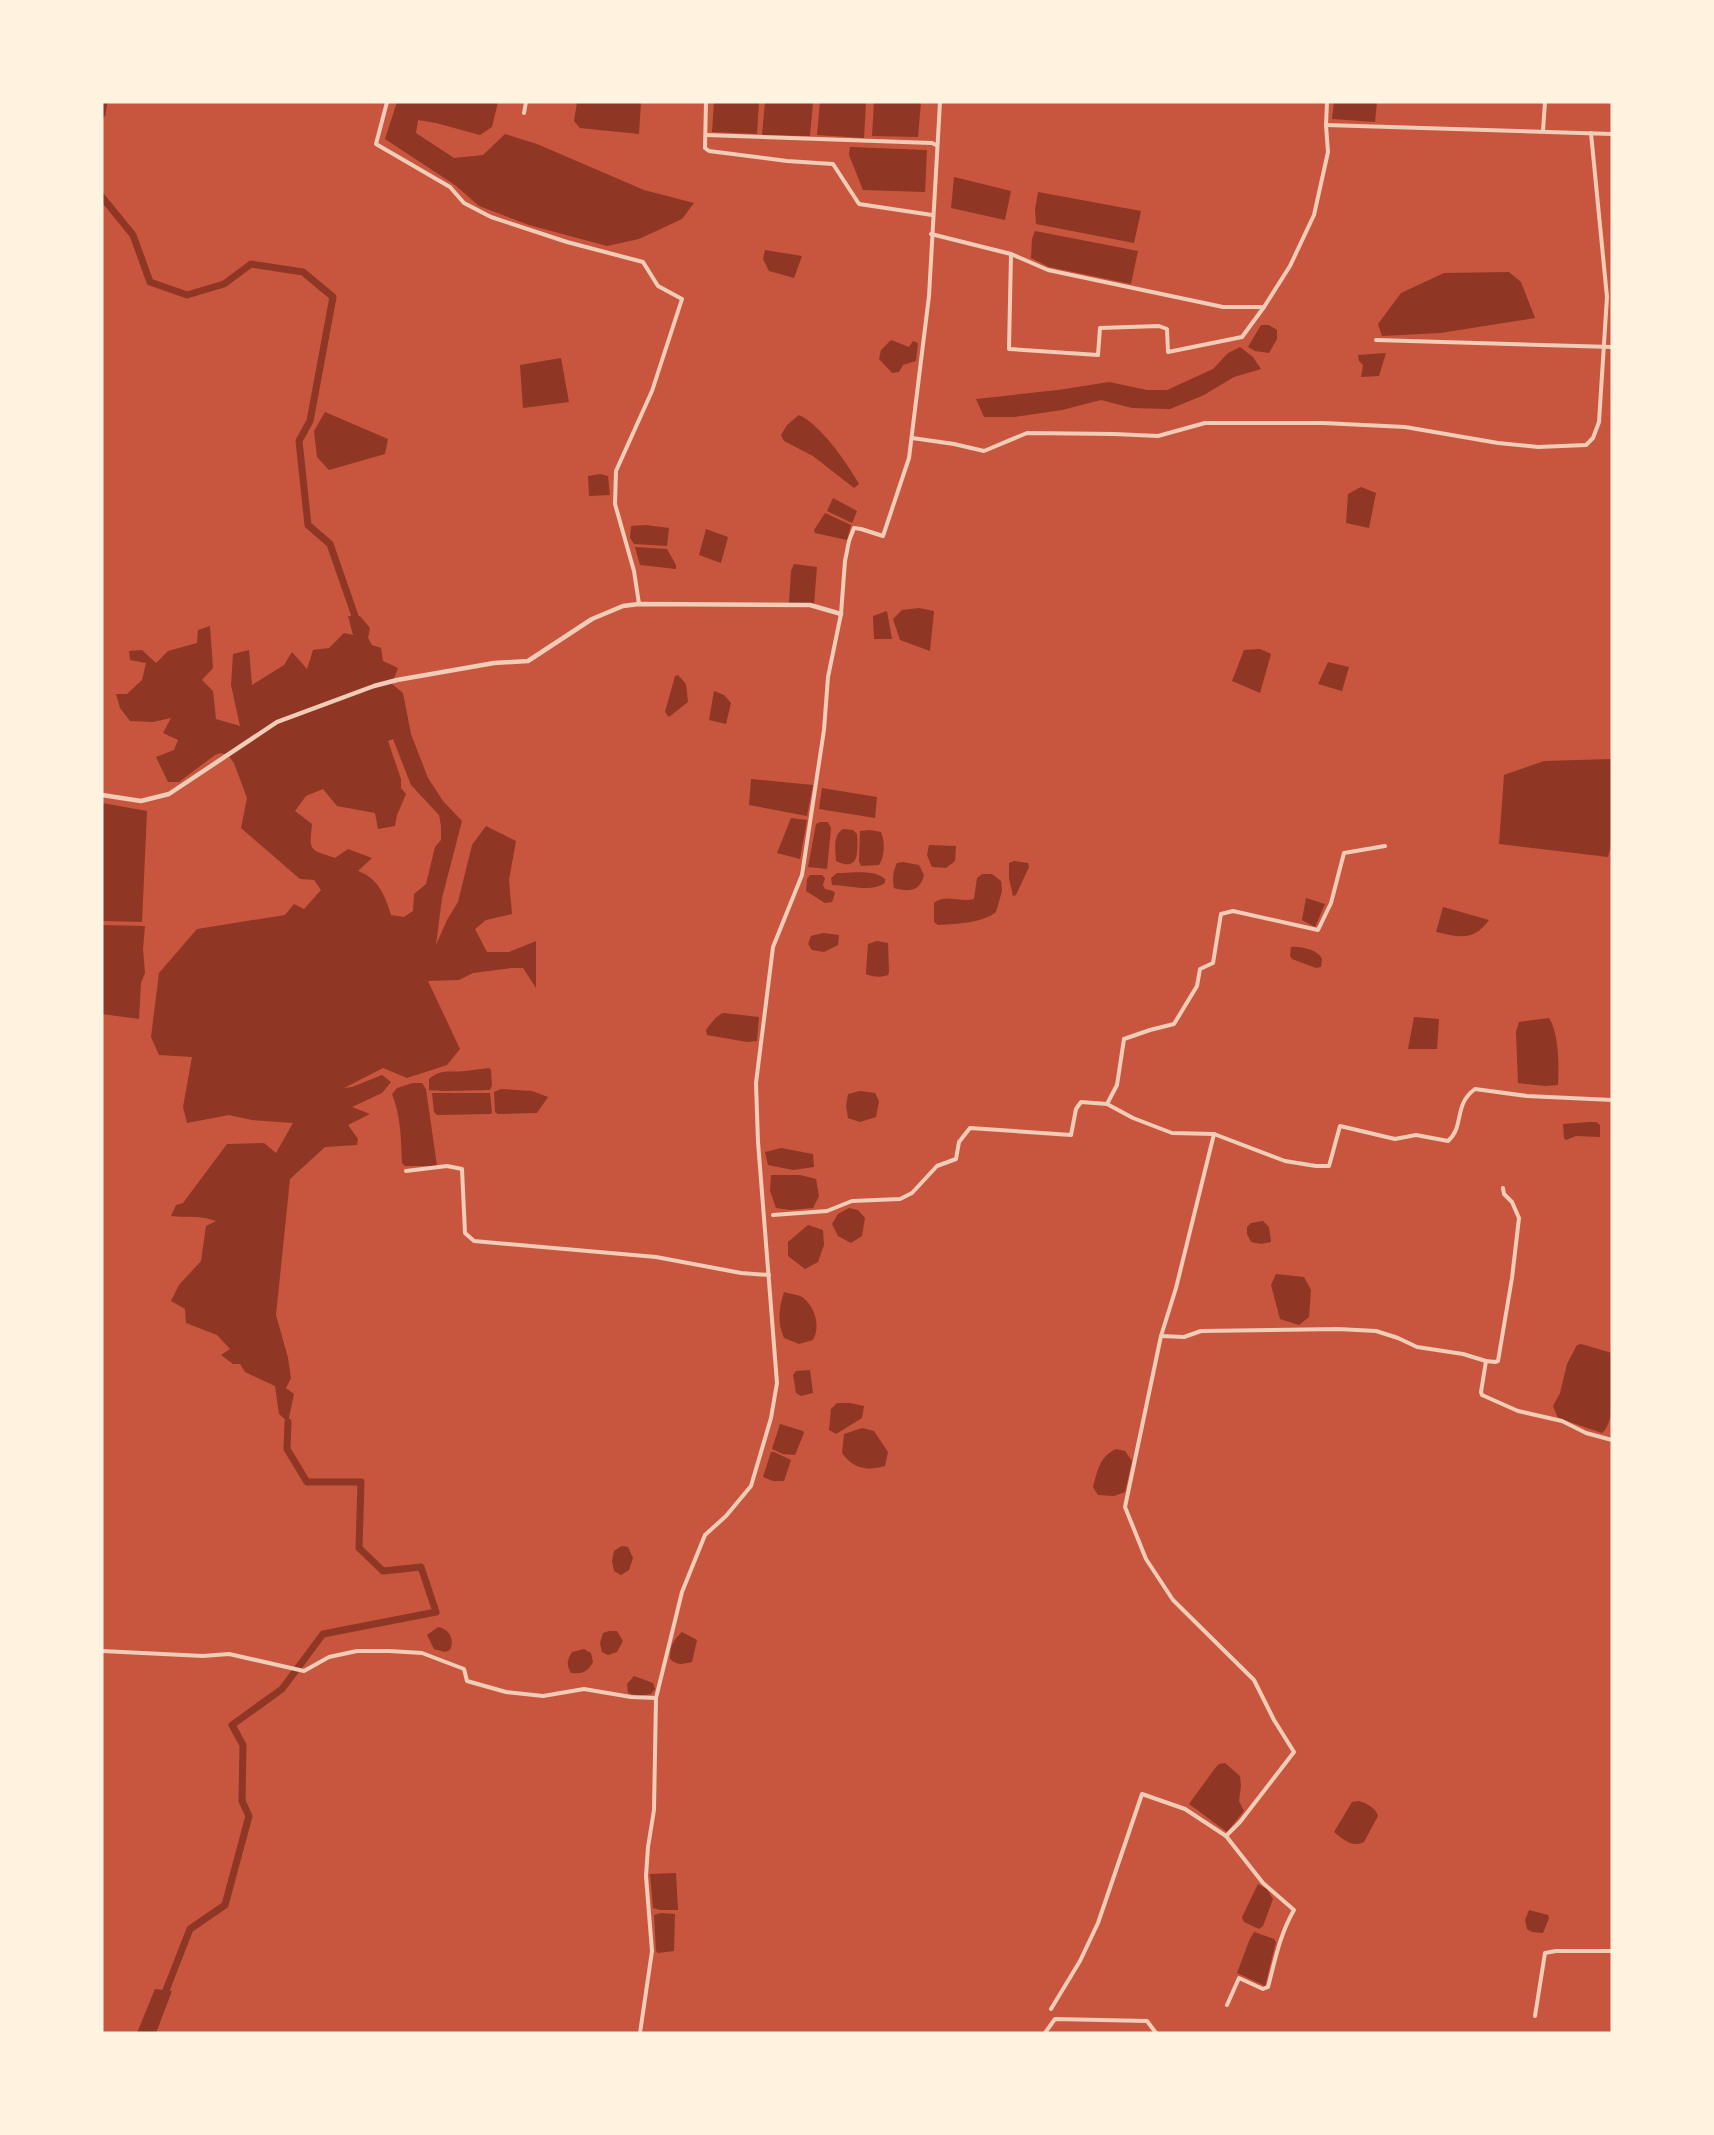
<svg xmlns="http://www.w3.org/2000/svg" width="1714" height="2135" font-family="Helvetica,sans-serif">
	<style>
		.water { fill: #8f3625; fill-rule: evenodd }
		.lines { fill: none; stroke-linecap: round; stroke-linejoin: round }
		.canal { stroke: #8f3625; stroke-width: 7 }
		.minor { stroke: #f1ccb7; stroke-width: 4 }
		.tertiary { stroke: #f1ccb7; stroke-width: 4.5 }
	</style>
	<rect width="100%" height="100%" fill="#c8553d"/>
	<!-- water -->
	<g class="water">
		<path d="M397 102H498L492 127 480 135 436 123 418 120 416 133 454 158 483 155 505 134 537 144 644 190 694 203 682 219 639 239 607 246 529 225 479 206 455 185 385 139Z"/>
		<path d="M577 102H641L639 134 580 128 574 121Z"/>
		<path d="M714 102H759L757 134 712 132Z"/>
		<path d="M765 102H813L810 136 762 135Z"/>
		<path d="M820 102H866L864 138 817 135Z"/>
		<path d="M874 102H921L918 137 872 136Z"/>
		<path d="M1334 102H1377L1375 122 1332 119Z"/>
		<path d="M850 147 927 150 925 192 863 190 849 155Z"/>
		<path d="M954 177 1011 191 1005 220 951 208Z"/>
		<path d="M1038 192 1141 211 1134 243 1036 224 1035 209Z"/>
		<path d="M1035 231 1138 251 1131 284 1049 267 1031 258 1032 239Z"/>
		<path d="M765 250 802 256 794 278 769 271 763 259Z"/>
		<path d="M1509 272 1521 282 1535 318 1440 333 1382 336 1378 324 1401 293 1444 273Z"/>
		<path d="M1261 325H1269L1277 330V339L1269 353 1255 351 1248 347Z"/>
		<path d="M891 340 909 347 913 341 918 343 916 361 903 365 899 372 892 373 879 359 881 350Z"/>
		<path d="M1240 347 1253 357 1261 369 1234 377 1204 395 1170 409 1132 408 1101 400 1062 410 1014 417H984L976 399 1058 390 1109 382 1147 390H1167L1213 369 1228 353Z"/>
		<path d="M1386 353 1379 376 1361 377 1363 365 1359 361 1358 355Z"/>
		<path d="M561 358 569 402 523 408 520 365Z"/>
		<path d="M325 412 388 439 385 454 329 470 317 457 314 431Z"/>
		<path d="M799 415C820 424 847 463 859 484L854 488 813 456 784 441 781 435 787 425Z"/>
		<path d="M600 474 608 476 610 495 589 496 588 476Z"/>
		<path d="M1361 487 1376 493 1369 528 1346 523 1348 494Z"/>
		<path d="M833 498 857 511 852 523 827 511Z"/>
		<path d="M825 513 851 525 847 540 815 533 814 530Z"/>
		<path d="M646 525 669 528 667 546 634 544 630 538 631 526Z"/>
		<path d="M706 529 728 537 721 563 699 555Z"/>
		<path d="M635 547 667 549 676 565V569L640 565Z"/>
		<path d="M794 564 817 567 814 604 789 603 791 571Z"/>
		<path d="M919 608 934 611 930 651 900 640 893 619 902 610Z"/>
		<path d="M887 611 892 639H874L873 616Z"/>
		<path d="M348 616H360L370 628 368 638 372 645 381 648 383 661 398 668 392 684 403 693 411 734 428 778 443 801 462 821 442 898 436 945 447 920 458 902 472 845 486 826 516 841 509 880 512 914 486 920 475 929 487 952H509L536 941V988L523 968H511L473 973 459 980 428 981 460 1049 447 1065 407 1078 383 1068 344 1088 352 1087 382 1075 391 1082 382 1093 352 1107 370 1114 348 1125 358 1139 357 1145 325 1147 290 1179 276 1315 288 1358 291 1378 286 1388 294 1394 288 1422 279 1414 275 1386 245 1372 240 1364H233L221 1355 230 1349 217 1335 186 1323 185 1309 171 1301 179 1285 201 1261 206 1226 216 1221C201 1215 187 1218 171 1216L176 1205 183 1203 227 1144 264 1143 276 1153 293 1123 252 1120 229 1115 187 1123 183 1107 192 1057 159 1055 151 1037 159 973 197 929 285 915 294 904 304 909 321 890 314 880 300 879 241 828 247 798 234 763 228 755 221 753 215 755 179 782H168L156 757 174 750 178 740 163 733 171 718 153 722 130 721 120 708 116 694H127L142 680 146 663 130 660 129 651 142 650 156 663 168 651 197 643 198 630 210 626 213 668 202 680 213 691 216 719 240 726 231 685 233 654 249 650 252 685 284 665 292 652 307 669 313 650 329 648 344 633 353 635ZM393 739 411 785 439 815 441 826V840L435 847 426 884 414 894 413 911 404 917 391 915C385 895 378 878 358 871L372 858 348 849 335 858C309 849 309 852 312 824L295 811 306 796 323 789 337 806 375 813 378 829 395 826 397 815 406 794 401 788V779L388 741Z"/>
		<path d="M1260 649 1271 654 1260 693 1232 681 1244 650Z"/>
		<path d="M1328 662 1349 667 1342 691 1318 684Z"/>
		<path d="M678 675 686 684 688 702 669 717 665 712 675 676Z"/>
		<path d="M714 691 724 695 731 703 726 724 709 720Z"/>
		<path d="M1612 759V841L1608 857 1499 844 1504 775 1544 761Z"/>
		<path d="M751 779 813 785 807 816 749 805Z"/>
		<path d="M822 788 877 797 875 818 819 809Z"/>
		<path d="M102 803 147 811 142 922 102 921Z"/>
		<path d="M791 818 807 820 800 859 777 853Z"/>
		<path d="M820 822H828L831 828 827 869 808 867 816 824Z"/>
		<path d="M843 829 853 830 857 834C858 850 860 873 836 861 836 850 832 836 843 829Z"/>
		<path d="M870 830 881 832C885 842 885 856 879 865L861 866 859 861 860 831Z"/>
		<path d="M929 845 956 846 955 861 946 868 932 867 927 855Z"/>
		<path d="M1014 861 1028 863 1029 867 1016 895 1013 896 1009 878V863Z"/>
		<path d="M903 862 919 865 924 875C920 892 908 892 894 888 892 879 893 871 897 863Z"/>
		<path d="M837 873C850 873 875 869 885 879V883C870 893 849 885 832 885L831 878Z"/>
		<path d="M982 874H992L1001 881 1002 891 996 912C982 923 957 924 938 925L934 922V903C945 893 961 903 974 899L977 878Z"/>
		<path d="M810 875H822L825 878 823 885 825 889 833 891 835 893 832 902 825 903 806 891 807 879Z"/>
		<path d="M1306 898 1325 904 1315 927 1302 920Z"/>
		<path d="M1443 907 1489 920C1473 942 1459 937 1436 932Z"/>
		<path d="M102 925 145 926 143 949 145 973 141 983 139 1019 102 1014Z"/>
		<path d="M823 933 839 935 838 945 824 952 812 950 808 944 811 936Z"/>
		<path d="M877 941 888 943 889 972 888 975C880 978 873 977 866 974V971L868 944Z"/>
		<path d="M1291 947C1301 946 1318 950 1322 959L1321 967 1316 968 1292 959 1290 956Z"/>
		<path d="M724 1013 759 1017 757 1041 747 1042 707 1035 706 1030C710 1025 717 1014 724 1013Z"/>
		<path d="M1414 1017 1439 1019 1437 1049H1408Z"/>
		<path d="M1549 1018C1559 1033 1559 1066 1558 1085L1545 1086 1518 1083 1516 1032 1519 1022Z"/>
		<path d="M489 1068 491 1070 492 1085 490 1090C479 1090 436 1092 429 1090V1079C442 1068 450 1073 465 1071 473 1070 481 1069 489 1068Z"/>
		<path d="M413 1083H422L426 1089 437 1166H405L402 1163C401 1139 401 1116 392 1094L397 1088Z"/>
		<path d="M501 1089 532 1091 548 1097 537 1113 498 1114 495 1112 494 1092Z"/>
		<path d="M860 1091 875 1093 879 1101 876 1117 860 1122 848 1118 846 1106 848 1094Z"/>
		<path d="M432 1093H490L492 1112 491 1114 437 1115 434 1112Z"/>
		<path d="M1589 1122H1596L1600 1125V1137L1576 1136 1566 1140 1564 1138 1563 1124Z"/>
		<path d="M781 1148 813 1154 814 1167 793 1170 768 1165 765 1152Z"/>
		<path d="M771 1175H800L816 1179 819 1196 813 1208 790 1210 776 1208 770 1191Z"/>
		<path d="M849 1208 858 1210 865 1218 862 1236 851 1243 838 1236 832 1224 838 1214Z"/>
		<path d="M1263 1221 1269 1227 1271 1242 1261 1244 1251 1242 1247 1234V1227L1251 1223Z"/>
		<path d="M808 1225 823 1230 824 1245 818 1262 805 1269 788 1256V1242Z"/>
		<path d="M1276 1274 1304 1277 1311 1290 1309 1317 1299 1325 1280 1319 1271 1285Z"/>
		<path d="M784 1292C790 1294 797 1294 802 1297 815 1306 821 1327 813 1340L799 1344 784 1338C777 1322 779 1308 784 1292Z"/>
		<path d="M1581 1344 1612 1353C1612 1372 1617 1422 1602 1433L1558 1418 1553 1406 1560 1393 1567 1364 1577 1345Z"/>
		<path d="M810 1370 813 1393 801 1396 796 1393 793 1375 796 1371Z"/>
		<path d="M837 1403H850L864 1406 862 1418 836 1434 829 1430 831 1409Z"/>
		<path d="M780 1424 803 1431 804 1433 795 1455 783 1454 772 1449Z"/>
		<path d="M862 1428 874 1431 888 1452 885 1466C867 1471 853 1469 842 1453L844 1434Z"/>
		<path d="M1116 1449 1125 1451 1132 1461 1125 1492 1114 1496 1098 1495 1093 1487C1098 1470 1099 1457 1116 1449Z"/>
		<path d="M771 1452H774L791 1460 784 1481H773L763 1477Z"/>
		<path d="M622 1546 628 1547 633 1558 629 1570 621 1575 614 1571 612 1561 614 1551Z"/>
		<path d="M438 1627C449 1629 455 1639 450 1650L445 1652 434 1649 427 1635Z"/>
		<path d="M609 1631H617L623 1641 617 1652 608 1655 602 1652 600 1643 603 1633Z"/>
		<path d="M682 1632 697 1640 692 1662C683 1664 677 1666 670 1659 670 1646 673 1640 682 1632Z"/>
		<path d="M584 1649 591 1653 593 1662C588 1672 582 1674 571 1673 566 1664 567 1661 572 1652Z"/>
		<path d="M634 1676 653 1683 655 1689 651 1694 638 1696 628 1693 627 1684Z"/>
		<path d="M1225 1763 1240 1776 1241 1786 1239 1801 1244 1811 1227 1832 1189 1804 1216 1767 1219 1764Z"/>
		<path d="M1359 1801C1366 1803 1376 1808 1378 1816L1364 1842C1352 1848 1344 1840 1334 1832L1352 1802Z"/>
		<path d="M676 1873 678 1910H660L653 1908 650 1874Z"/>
		<path d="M1258 1884 1267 1889 1273 1899 1263 1926 1259 1929 1244 1922 1242 1917Z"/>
		<path d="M1529 1910 1548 1915 1549 1918 1543 1933 1532 1932 1527 1929 1525 1920Z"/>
		<path d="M661 1913 675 1914 674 1951 658 1953 656 1951 654 1915Z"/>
		<path d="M1254 1932 1274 1939 1276 1942 1265 1986 1237 1973 1249 1941Z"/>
		<path d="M155 1989 172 1991 156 2033H137Z"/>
	</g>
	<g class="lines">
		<!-- canal -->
		<g class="canal">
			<path d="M102 114 104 102"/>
			<path d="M102 197 133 235 150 282 187 295 224 284 251 264 303 272 333 297 310 421 299 441 308 525 330 544 355 616"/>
			<path d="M163 1998 190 1929 225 1905 249 1816 242 1801 243 1745 232 1725 282 1689 323 1634 436 1612 421 1567 383 1571 359 1548 361 1482H307L287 1449 288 1422"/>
		</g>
		<!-- minor -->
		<g class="minor">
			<path d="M387 102 376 144 450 187 464 203 491 217 567 242 643 262 658 286 682 299 652 391 616 471 615 504 634 571 639 604"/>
			<path d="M706 102 705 148 709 151 787 161 833 164 859 204 932 215"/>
			<path d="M524 113 526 102"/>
			<path d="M1326 125 1612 134"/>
			<path d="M1543 131 1545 102"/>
			<path d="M706 135 932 143 936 145"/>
			<path d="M931 234 1011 254 1048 270 1223 307H1264L1290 266 1314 215 1328 152 1326 125 1327 102"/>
			<path d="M1011 254 1009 349 1098 355 1100 328 1159 326 1167 329 1168 352 1242 337 1264 307"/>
			<path d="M1376 340 1612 347"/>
			<path d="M912 438 954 444 984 451 1027 433 1114 434 1158 436 1205 423H1323L1405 427 1498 443 1538 447 1586 445 1593 438 1599 422 1607 297 1591 133"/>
			<path d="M1107 1104 1117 1085 1124 1039 1150 1030 1174 1024 1197 986 1200 969 1213 963 1221 914 1233 911 1318 930 1331 903 1344 853 1385 846"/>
			<path d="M1214 1134 1176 1288 1161 1336 1184 1337 1201 1331 1338 1329 1376 1331 1398 1338 1417 1347 1463 1354 1486 1361 1481 1392 1482 1395 1518 1411 1562 1421 1586 1433 1612 1440"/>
			<path d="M406 1171 447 1166 462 1169 465 1233 474 1241 656 1257 741 1273 769 1275"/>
			<path d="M773 1215 827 1211 852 1201 900 1199 912 1193 937 1166 956 1159 959 1142 970 1128 1071 1135 1076 1109 1081 1102 1107 1104 1133 1118 1172 1133 1214 1134 1285 1161 1316 1166H1329L1340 1126 1395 1139 1416 1135 1448 1141C1465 1126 1453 1105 1475 1089L1527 1096 1612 1100"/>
			<path d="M1486 1361 1495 1362 1498 1361 1512 1278 1519 1218 1512 1202 1504 1194 1503 1188"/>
			<path d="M102 1651 203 1656 229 1654 304 1671 329 1657 357 1651H389L422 1653 464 1669 467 1681 506 1692 543 1696 584 1689 631 1697 656 1698 682 1592 705 1535 726 1516 751 1486 771 1418 777 1383 758 1142 756 1083 773 947 802 875 824 730 828 677 841 614 845 561 849 541 854 528 861 529 883 536 909 458 929 296 940 102"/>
			<path d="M1226 1836 1263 1883 1294 1910C1280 1934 1275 1960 1268 1987L1263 1989 1239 1978 1227 2005"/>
			<path d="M1051 2009 1080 1961 1098 1923 1142 1794 1185 1809 1226 1836 1240 1822 1294 1752 1274 1720 1254 1680 1173 1600 1146 1559 1125 1507 1161 1336"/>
			<path d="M1535 2016 1545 1953 1556 1951H1612"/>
			<path d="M640 2033 652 1951 646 1876 648 1847 654 1810 656 1698"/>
			<path d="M1045 2033 1055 2019 1147 2021 1156 2033"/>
		</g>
		<!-- tertiary -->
		<path class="tertiary" d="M102 795 141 801 169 794 277 722 374 686 397 680 494 663 528 661 592 619 623 606 639 604 810 605 841 614"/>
	</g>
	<!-- border -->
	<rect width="1714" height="2135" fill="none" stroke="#fff3e0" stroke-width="207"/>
</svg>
